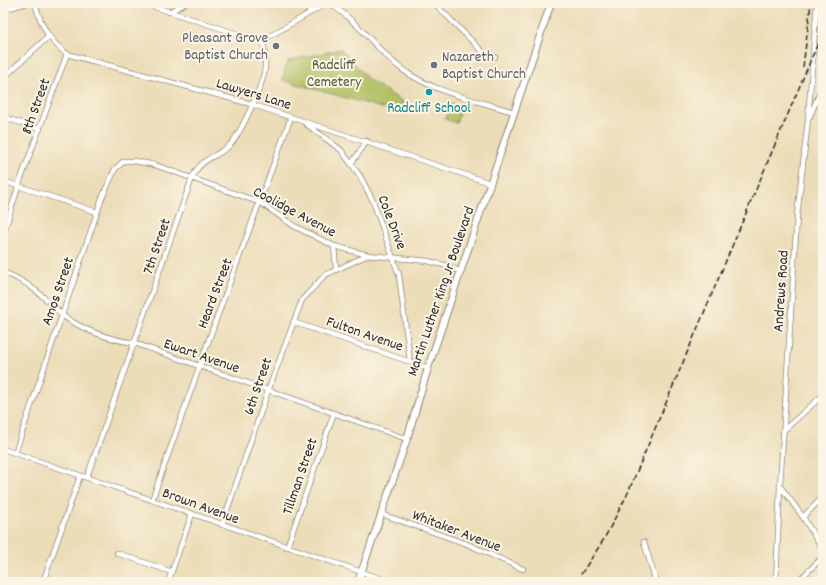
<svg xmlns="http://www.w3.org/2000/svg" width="826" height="585" font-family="Dekko,sans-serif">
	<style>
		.green { fill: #b0c063; stroke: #6e7647 }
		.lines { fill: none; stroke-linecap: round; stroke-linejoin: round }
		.minor-casing { stroke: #8c8472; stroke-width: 6 }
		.major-casing { stroke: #8c8472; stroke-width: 8 }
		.minor { stroke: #fff; stroke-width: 4.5 }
		.major { stroke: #fff; stroke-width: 6 }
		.rail { stroke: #2b2b2b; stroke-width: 1.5; stroke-dasharray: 6 3; stroke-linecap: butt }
		.worship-dot { fill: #6b7280; stroke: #fcf5e5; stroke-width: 1.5 }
		.culture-dot { fill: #0f9aa8; stroke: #fcf5e5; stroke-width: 1.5 }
		.labels { text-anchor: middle; stroke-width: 4; stroke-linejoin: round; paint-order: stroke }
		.worship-label { font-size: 15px; fill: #5b616d; stroke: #fcf5e5; text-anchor: end }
		.park-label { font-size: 15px; fill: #53583c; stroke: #fcf5e5 }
		.street-label { font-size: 15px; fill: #2b2b2b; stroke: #fcf5e5 }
		.culture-label { font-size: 15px; fill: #0d838f; stroke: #fcf5e5 }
	</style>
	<rect width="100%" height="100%" fill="#fcf5e5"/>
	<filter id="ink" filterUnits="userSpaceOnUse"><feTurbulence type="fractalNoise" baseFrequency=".025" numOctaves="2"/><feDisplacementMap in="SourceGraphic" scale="8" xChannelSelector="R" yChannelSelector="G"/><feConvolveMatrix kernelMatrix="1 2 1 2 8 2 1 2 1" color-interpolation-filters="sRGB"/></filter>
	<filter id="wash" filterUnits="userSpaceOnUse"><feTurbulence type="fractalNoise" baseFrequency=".012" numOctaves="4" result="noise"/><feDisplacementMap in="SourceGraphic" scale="16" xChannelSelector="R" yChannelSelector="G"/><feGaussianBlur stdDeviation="0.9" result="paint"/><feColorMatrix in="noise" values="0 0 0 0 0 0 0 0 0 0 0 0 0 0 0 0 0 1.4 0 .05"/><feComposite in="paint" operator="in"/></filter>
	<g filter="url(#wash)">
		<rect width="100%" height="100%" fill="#ecddb9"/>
		<!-- green -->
		<g class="green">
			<path d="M341 49 368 79 403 102 400 113 282 80 288 61Z"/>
			<path d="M451 104 462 107 456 123 445 119Z"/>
		</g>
	</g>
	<g filter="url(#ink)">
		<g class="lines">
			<defs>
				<g id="minor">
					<path d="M35 3C41 25 48 40 67 54L251 104 490 183"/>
					<path d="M143 3 256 40H263L327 3"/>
					<path d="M328 3C358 20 376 50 403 70 433 92 478 101 514 112"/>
					<path d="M434 3 483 52 495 57"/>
					<path d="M169 12 186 3"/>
					<path d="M309 13 310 3"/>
					<path d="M3 78 48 37"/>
					<path d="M810 116 823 85"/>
					<path d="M3 117 40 129"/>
					<path d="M305 123 341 150 360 176 373 201 399 275 410 361"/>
					<path d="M351 164 367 141"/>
					<path d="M3 181 97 212"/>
					<path d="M3 235 19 184 67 54"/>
					<path d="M334 246 336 269"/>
					<path d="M3 272C19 278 34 288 47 300 53 304 57 311 62 315 84 331 108 339 134 343L407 439"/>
					<path d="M293 322 428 368"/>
					<path d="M784 430 823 395"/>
					<path d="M3 449 391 582"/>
					<path d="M15 453 102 198 115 169 124 161H135L155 165 261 203 294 226 334 246 368 255 428 261 448 266 461 272"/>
					<path d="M87 477 192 178C202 156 215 159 230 145 241 133 264 83 265 67 266 59 264 49 263 40"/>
					<path d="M780 486 803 517 823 550"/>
					<path d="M152 500 217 317 291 117"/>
					<path d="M381 514 467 544 523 569"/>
					<path d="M803 517 823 497"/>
					<path d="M222 525 268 391 302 300 325 275 368 255"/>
					<path d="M644 542 656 582"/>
					<path d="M287 547 334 413"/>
					<path d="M117 553 172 572"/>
					<path d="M43 582 80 476"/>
					<path d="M168 582 192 514"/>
					<path d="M776 582 780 486 797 216 808 120 817 3"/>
					<path d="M797 582 823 557"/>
				</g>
				<g id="major">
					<path d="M3 9 24 3"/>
					<path d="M358 582 407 439 428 368 551 3"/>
				</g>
			</defs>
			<!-- minor casing -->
			<use href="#minor" class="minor-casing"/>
			<!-- major casing -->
			<use href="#major" class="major-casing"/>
			<!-- minor -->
			<use href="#minor" class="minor"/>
			<!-- major -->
			<use href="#major" class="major"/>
			<!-- rail -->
			<g class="rail">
				<path d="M803 67 811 3"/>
				<path d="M576 582 604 539 627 495 823 31"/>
			</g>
		</g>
	</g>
	<!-- markers -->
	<g class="worship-dot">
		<circle cx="276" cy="46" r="4"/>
		<circle cx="434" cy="65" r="4"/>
	</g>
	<circle class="culture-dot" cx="429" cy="92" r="4"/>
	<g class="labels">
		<!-- worship labels -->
		<g class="worship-label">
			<text x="268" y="42">Pleasant Grove<tspan x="268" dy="17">Baptist Church</tspan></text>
			<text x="442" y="61" text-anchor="start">Nazareth<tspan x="442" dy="17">Baptist Church</tspan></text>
		</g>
		<!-- park labels -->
		<g class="park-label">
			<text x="334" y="69">Radcliff<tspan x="334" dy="17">Cemetery</tspan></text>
		</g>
		<!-- street labels -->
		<g class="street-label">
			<text transform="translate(254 93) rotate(17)" y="5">Lawyers Lane</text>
			<text transform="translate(35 106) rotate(-70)" y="5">8th Street</text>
			<text transform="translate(295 211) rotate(28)" y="5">Coolidge Avenue</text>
			<text transform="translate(393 222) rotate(69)" y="5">Cole Drive</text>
			<text transform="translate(156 246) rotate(-71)" y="5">7th Street</text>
			<text transform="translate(57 291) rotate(-71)" y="5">Amos Street</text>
			<text transform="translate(440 291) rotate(-71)" y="5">Martin Luther King Jr Boulevard</text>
			<text transform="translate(780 291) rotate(-86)" y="5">Andrews Road</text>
			<text transform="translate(214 293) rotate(-69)" y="5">Heard Street</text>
			<text transform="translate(365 333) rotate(19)" y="5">Fulton Avenue</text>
			<text transform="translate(202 355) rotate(19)" y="5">Ewart Avenue</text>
			<text transform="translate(257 386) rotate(-71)" y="5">6th Street</text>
			<text transform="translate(299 476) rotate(-71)" y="5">Tillman Street</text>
			<text transform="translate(201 505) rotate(20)" y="5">Brown Avenue</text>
			<text transform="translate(457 530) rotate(21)" y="5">Whitaker Avenue</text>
		</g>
		<!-- culture labels -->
		<g class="culture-label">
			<text x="429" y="112">Radcliff School</text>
		</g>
	</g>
	<!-- margin -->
	<rect width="826" height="585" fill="none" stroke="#fcf5e5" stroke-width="16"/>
</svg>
